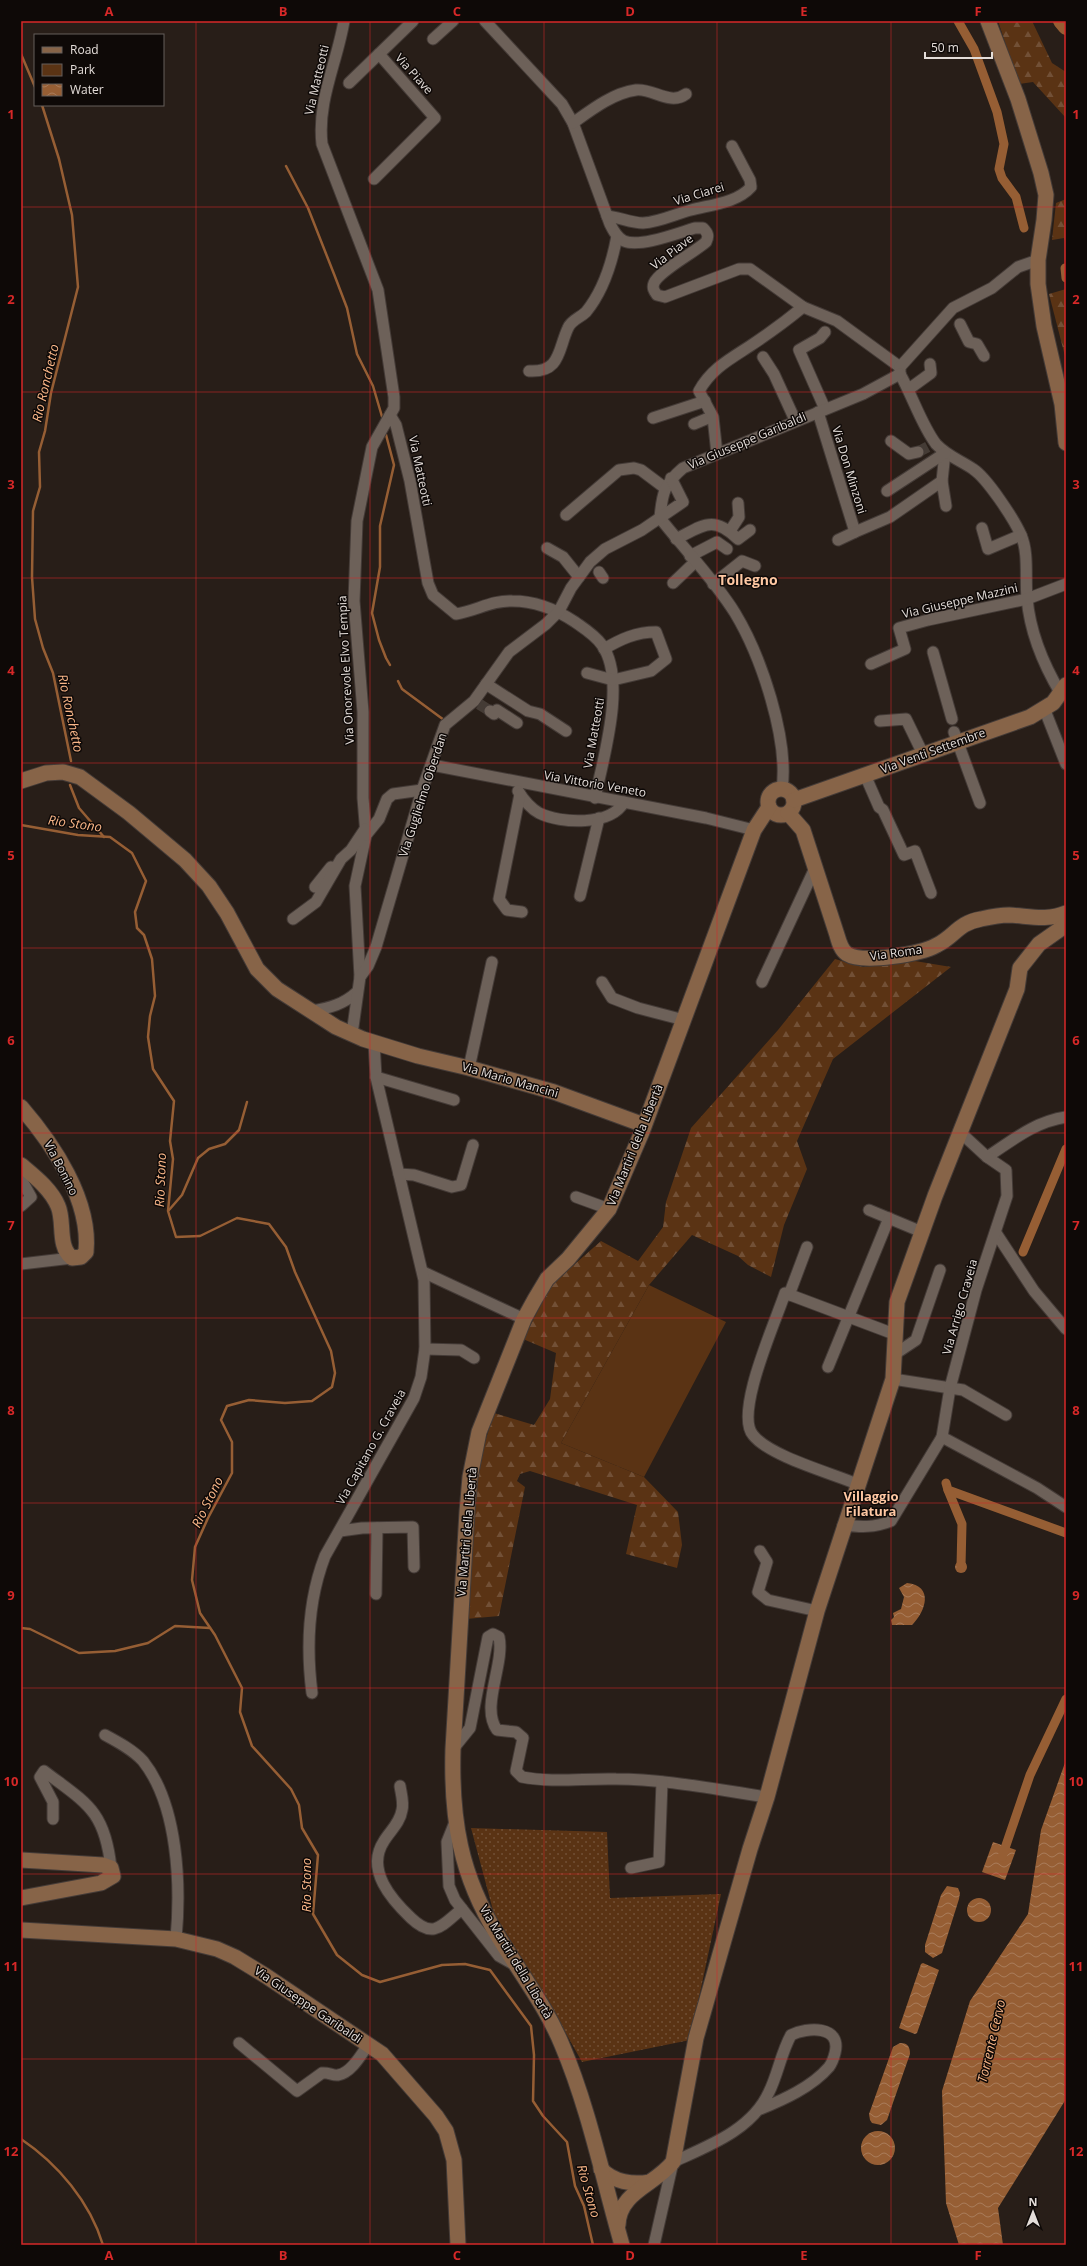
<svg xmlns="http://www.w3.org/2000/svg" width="1087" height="2266" font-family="'Open Sans',sans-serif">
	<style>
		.grass { fill: url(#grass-dots) }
		.forest { fill: url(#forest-firs) }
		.park { fill: #5a3314 }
		.water { fill: url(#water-waves) }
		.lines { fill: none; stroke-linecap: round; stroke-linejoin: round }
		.stream { stroke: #965e34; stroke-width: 2.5 }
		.canal { stroke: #965e34; stroke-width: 9 }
		.river { stroke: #965e34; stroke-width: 16 }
		.street-tunnel { stroke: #443b35; stroke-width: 11; stroke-dasharray: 11 5.5; stroke-linecap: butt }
		.street-casing { stroke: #443b37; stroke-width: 13 }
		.secondary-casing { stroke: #443b37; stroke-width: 17 }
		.street { stroke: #6d6159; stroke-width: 11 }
		.secondary { stroke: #876448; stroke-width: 15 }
		.grid { fill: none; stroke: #d62828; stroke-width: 1; stroke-opacity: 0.55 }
		.labels { text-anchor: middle; stroke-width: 3; stroke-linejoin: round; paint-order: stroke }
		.street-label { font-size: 12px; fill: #e4ddd9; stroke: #0e0907 }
		.water-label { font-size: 13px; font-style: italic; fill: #f9b688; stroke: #0e0907 }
		.neighbourhood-label { font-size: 13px; font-weight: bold; fill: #ffc8a3; stroke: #0e0907 }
		.quarter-label { font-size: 14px; font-weight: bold; fill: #ffc8a3; stroke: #0e0907 }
		.neatline { fill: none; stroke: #d62828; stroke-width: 1.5 }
		.grid-label { font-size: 13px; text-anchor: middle; font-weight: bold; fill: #d62828 }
	</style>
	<defs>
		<pattern id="grass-dots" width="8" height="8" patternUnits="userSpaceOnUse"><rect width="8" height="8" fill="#5a3314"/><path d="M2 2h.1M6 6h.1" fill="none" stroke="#725036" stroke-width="1.8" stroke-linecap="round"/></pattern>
		<pattern id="forest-firs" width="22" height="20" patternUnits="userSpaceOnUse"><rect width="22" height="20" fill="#5a3314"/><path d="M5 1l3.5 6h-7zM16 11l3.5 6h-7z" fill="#725036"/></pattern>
		<pattern id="water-waves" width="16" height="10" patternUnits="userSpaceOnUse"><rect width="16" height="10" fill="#965e34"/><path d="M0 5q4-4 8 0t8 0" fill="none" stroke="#a97c5a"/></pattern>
	</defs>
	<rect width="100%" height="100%" fill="#281e18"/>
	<!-- grass -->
	<path class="grass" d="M471 1828 607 1832 610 1898 721 1894 690 2040 582 2062 544 1994 494 1914Z"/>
	<!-- forest -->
	<g class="forest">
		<path d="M998 21H1032L1052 63 1066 72V118L1033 82 1019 84Z"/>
		<path d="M1066 199V244L1064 238 1052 240 1056 203Z"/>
		<path d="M1066 289V360L1049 294Z"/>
		<path d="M835 959 863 967 915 961 951 967 833 1059 797 1141 807 1169 784 1225 771 1277 748 1265 738 1256 692 1235 649 1285 561 1443 644 1477 678 1512 682 1545 677 1568 626 1554 637 1505 530 1471 520 1474 517 1481 525 1487 499 1616 466 1619 475 1474 494 1413 534 1425 550 1399 556 1353 523 1339 552 1284 601 1241 638 1261 663 1227 666 1202 691 1128 778 1030Z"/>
	</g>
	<!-- park -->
	<path class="park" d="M649 1285 726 1322 644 1477 561 1443Z"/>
	<!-- water -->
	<g class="water">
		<circle cx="961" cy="1567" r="6"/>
		<path d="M907 1583C934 1586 926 1611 912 1625H892L891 1620 894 1617 893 1613 901 1609 904 1597 899 1588Z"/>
		<path d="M1066 1760V2099L998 2208 1003 2245H959L946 2203 942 2091 970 2001 1028 1914 1041 1830Z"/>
		<path d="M993 1842 1016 1850 1005 1880 982 1872Z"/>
		<path d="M947 1886 958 1888 960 1893 959 1899 942 1953 933 1958 925 1952V1945L941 1895Z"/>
		<circle cx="979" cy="1910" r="12"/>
		<path d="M923 1963 939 1970 917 2033 915 2034 899 2028 921 1964Z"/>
		<path d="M900 2043C907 2043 910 2046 910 2054L887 2120 881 2125 872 2123 870 2120 869 2114 893 2047Z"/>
		<circle cx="878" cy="2148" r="17"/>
	</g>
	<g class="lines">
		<!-- stream -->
		<g class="stream">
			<path d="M21 54 35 87"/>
			<path d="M42 105 59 159 72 215 78 287 51 393 45 431 39 452 40 487 33 511 32 577 35 619 43 648 53 673 71 761"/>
			<path d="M286 166 308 208 334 274 347 308 357 354 373 386 383 420"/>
			<path d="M385 431 394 465 380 526V567L372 613 379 640 386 658 390 665"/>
			<path d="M398 681 402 689 444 720"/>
			<path d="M70 785 79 808 104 837"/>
			<path d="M21 825 78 835 110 837 132 853 146 881 135 912 137 928 144 935 152 959 155 996 150 1016 148 1037 153 1069 174 1101 170 1141 173 1159 168 1211 176 1237 200 1236 237 1218 269 1224 286 1247 295 1272 331 1351 335 1373 332 1387 312 1401 285 1403 249 1400 227 1406 221 1420 232 1442V1473L208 1518 195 1547 192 1580 200 1613 215 1635 242 1688 240 1712 252 1746 291 1789 299 1805 302 1828 318 1855 313 1914 337 1955 362 1975 380 1982 442 1965 465 1964 490 1970 531 2026 534 2055 533 2101 543 2116 567 2142 575 2186 584 2206 593 2245"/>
			<path d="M169 1210 182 1195 198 1158 209 1149 225 1144 239 1130 247 1102"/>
			<path d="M21 1628 30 1629 79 1653 115 1651 148 1643 175 1626 210 1628"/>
			<path d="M21 2139C58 2164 90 2202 103 2245"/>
		</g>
		<!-- canal -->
		<g class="canal">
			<path d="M958 21 974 49 997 112 1004 144 999 169 1002 178 1016 197 1024 228"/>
			<path d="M1065 268 1066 278"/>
			<path d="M1023 1252 1066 1149"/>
			<path d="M946 1483 948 1490 1066 1533"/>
			<path d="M948 1490 962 1524 961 1566"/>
			<path d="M1002 1857 1030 1775 1066 1699"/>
		</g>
		<!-- river -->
		<path class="river" d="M1061 21 1066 27"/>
		<!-- street-tunnel -->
		<g class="street-tunnel">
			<path d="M918 452 933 444"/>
			<path d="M479 704 490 711"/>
		</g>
		<defs>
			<g id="street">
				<path d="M344 21C337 63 317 101 322 144L378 290 394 397V408L372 447 357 521 354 601 363 712V798L366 835 355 886 360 977"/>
				<path d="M485 21 562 104 573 123 610 224C613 230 617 238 624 241 640 248 678 233 695 228H703C708 233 709 236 706 242 695 252 659 271 654 283 652 288 654 291 657 295L665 297 739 269H750L803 307 837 321 900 367"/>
				<path d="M433 39 453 21"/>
				<path d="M349 83 413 21"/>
				<path d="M573 123C591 110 613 93 636 90 653 88 670 106 686 94"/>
				<path d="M374 179 435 118 379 54"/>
				<path d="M607 216C619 217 631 223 643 223 660 222 675 214 691 210 710 205 737 203 751 187L750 180 732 146"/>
				<path d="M960 324 969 342 977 344 984 356"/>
				<path d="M763 357 774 374 795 420"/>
				<path d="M529 371C561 373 558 349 568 328 571 320 580 318 586 312 604 290 612 263 617 236"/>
				<path d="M900 374C912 395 922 426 936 444 947 456 960 460 973 469 987 478 1014 519 1021 535 1029 553 1025 578 1027 598 1030 633 1043 664 1061 694L1066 693"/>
				<path d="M900 374V367L953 308 992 288 1018 267 1038 260"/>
				<path d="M909 389 931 373 930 364"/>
				<path d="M825 409 799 350 820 338 825 332"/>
				<path d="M818 412 855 532 890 517 942 481"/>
				<path d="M390 415 396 425 410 481 428 583 433 595 456 614C476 611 492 600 512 601 534 601 557 610 575 622 585 629 595 635 602 645 627 680 603 759 595 798"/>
				<path d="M653 418 705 401"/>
				<path d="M694 424 706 419"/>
				<path d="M891 441 909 454 918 452"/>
				<path d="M945 453 942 481 946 506"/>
				<path d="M717 454 713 417 699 391C711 369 730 359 750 346 768 334 786 321 803 307"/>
				<path d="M887 491 945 453"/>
				<path d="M566 515 619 470 634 468 641 470 665 488"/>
				<path d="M982 528 988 549 1021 535"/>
				<path d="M730 531 739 517 738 503"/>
				<path d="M676 539C704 525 713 515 738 539L750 530"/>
				<path d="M838 540 855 532"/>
				<path d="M547 548 563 557 579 577"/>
				<path d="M690 556 717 542 727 549"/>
				<path d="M599 572 603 578"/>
				<path d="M673 583 695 562"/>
				<path d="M713 584 742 561 755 566"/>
				<path d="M933 652 952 719"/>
				<path d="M871 664 905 649 899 628 928 620 1027 599 1066 584"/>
				<path d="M587 673 613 680 651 671 666 659 656 632C636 632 621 639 604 649"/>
				<path d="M486 684 528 711 540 714 566 731"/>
				<path d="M1044 708 1066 764"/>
				<path d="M490 711 494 714 497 710 517 723"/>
				<path d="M880 721 906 719 923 754"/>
				<path d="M954 732 980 803"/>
				<path d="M432 765 706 818 754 830"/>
				<path d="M865 775 879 807 883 810 904 855 915 851 931 893"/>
				<path d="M782 789C789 739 761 656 735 613 714 579 684 549 660 518 662 494 664 484 683 468L863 394 900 374"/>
				<path d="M518 791C523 799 530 808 539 813 561 824 611 826 624 802"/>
				<path d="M520 794 499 899 507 910 522 912"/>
				<path d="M366 835 379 819 387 799 393 794 422 790"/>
				<path d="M315 887 331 867"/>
				<path d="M580 896 599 818"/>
				<path d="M293 919 316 902 341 859 351 850 365 829"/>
				<path d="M602 982 612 998 638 1008 684 1020"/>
				<path d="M762 982 815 868"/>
				<path d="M312 1011C330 1008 344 1004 357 992"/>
				<path d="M352 1034 360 977 368 966 376 947 422 790 445 725 474 701 509 652 546 624 559 611 571 588 590 562 605 549 642 530 683 502 671 478"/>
				<path d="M469 1068 492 962"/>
				<path d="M376 1077 454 1100"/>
				<path d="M987 1157C1013 1140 1034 1122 1066 1117"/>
				<path d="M399 1174 414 1175 452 1187 461 1185 473 1145"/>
				<path d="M21 1179 31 1197 21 1206"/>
				<path d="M576 1197 609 1209"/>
				<path d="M869 1210 922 1232"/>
				<path d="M996 1233 1034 1291 1066 1329"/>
				<path d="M21 1264 72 1258"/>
				<path d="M423 1272 524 1319"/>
				<path d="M789 1295 807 1247"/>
				<path d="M425 1349 461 1350 474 1358"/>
				<path d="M895 1354 916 1340 940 1270"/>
				<path d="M828 1367 889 1218"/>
				<path d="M893 1379 963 1390 1006 1415"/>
				<path d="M942 1437 1037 1488 1066 1507"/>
				<path d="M857 1484C831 1473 769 1456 753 1435 734 1413 776 1321 785 1293L894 1334"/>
				<path d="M843 1525C860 1527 874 1528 891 1521L942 1437 950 1388 976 1290 1007 1196 1006 1170 987 1157 961 1133"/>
				<path d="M340 1531 362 1528 413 1527 414 1567"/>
				<path d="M760 1551 767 1562 758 1592 768 1600 817 1611"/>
				<path d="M376 1594 377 1528"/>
				<path d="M312 1693C306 1646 308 1600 325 1556L414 1398 421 1377 425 1349 424 1280 376 1077 374 1042"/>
				<path d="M105 1735C118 1742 133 1750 143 1761 178 1805 181 1885 176 1939"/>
				<path d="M453 1749 470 1728 488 1637 493 1634 499 1637C505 1664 480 1707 497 1730L516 1732 523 1738 516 1771 522 1777C552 1783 585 1778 616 1779 666 1779 718 1790 767 1797"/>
				<path d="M400 1786C401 1793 404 1803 402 1810 400 1823 390 1831 384 1841 365 1870 392 1900 411 1918 434 1940 442 1925 462 1909"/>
				<path d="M53 1819V1802L40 1777 44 1771C86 1803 105 1810 111 1868"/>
				<path d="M455 1822 447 1842 449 1886 455 1900 499 1956 515 1965"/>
				<path d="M631 1868 659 1862 662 1782"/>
				<path d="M239 2043 297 2091 322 2073C328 2072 333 2076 338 2075 351 2073 361 2055 368 2045"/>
				<path d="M654 2245 673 2162C708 2146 752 2130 769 2092 778 2074 781 2053 791 2035 807 2027 842 2025 835 2053 834 2057 832 2063 829 2067 812 2087 783 2100 758 2110"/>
			</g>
			<g id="secondary">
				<path d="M988 21 1018 99 1041 173 1046 195 1044 220 1038 260V284L1044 326 1062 404 1066 443"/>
				<path d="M21 781 46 773 63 772 80 777 129 813 185 860 209 886 227 913 257 969 277 989 336 1027 363 1039 418 1056 469 1068 554 1092 644 1125"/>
				<circle cx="781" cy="802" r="13"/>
				<path d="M794 800 1030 717 1053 703 1066 685"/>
				<path d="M788 813 803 830 837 935C839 942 841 950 847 954 863 964 921 954 937 945 955 936 958 923 981 919 990 917 1000 915 1009 915 1029 916 1047 921 1066 913"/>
				<path d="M21 1107C53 1144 91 1200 86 1252L81 1257 72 1258C57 1246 65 1222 58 1206 51 1189 34 1176 21 1165"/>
				<path d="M21 1860 103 1865 111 1868 113 1876 101 1883 21 1898"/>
				<path d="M21 1930 176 1939 217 1949 235 1957 266 1976 382 2054 436 2116 446 2131 454 2160 458 2245"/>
				<path d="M601 2169C613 2182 633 2185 649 2182"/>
				<path d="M618 2225C619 2192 655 2185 673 2162L696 2038 750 1849 767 1797 817 1611 893 1379 897 1302 935 1196 1017 989 1020 968 1039 944 1066 925"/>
				<path d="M622 2245C603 2179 589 2109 562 2045 546 2006 520 1973 498 1936 460 1875 451 1819 453 1749L467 1512 470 1477 479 1432 524 1319 535 1299 547 1279 568 1259 609 1209 642 1132 754 830 769 807"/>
			</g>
		</defs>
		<!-- street casing -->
		<use href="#street" class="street-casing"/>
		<!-- secondary casing -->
		<use href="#secondary" class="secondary-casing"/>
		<!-- street -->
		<use href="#street" class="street"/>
		<!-- secondary -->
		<use href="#secondary" class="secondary"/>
	</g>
	<!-- grid -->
	<path class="grid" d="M196 21V2245M370 21V2245M544 21V2245M717 21V2245M891 21V2245M21 207H1066M21 392H1066M21 578H1066M21 763H1066M21 948H1066M21 1133H1066M21 1318H1066M21 1503H1066M21 1688H1066M21 1874H1066M21 2059H1066"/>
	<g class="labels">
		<!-- street labels -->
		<g class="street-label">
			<text transform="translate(414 74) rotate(48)" y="4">Via Piave</text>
			<text transform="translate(317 80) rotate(-77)" y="4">Via Matteotti</text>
			<text transform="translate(699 194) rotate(-17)" y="4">Via Ciarei</text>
			<text transform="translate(672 252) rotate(-37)" y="4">Via Piave</text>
			<text transform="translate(747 441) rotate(-23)" y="4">Via Giuseppe Garibaldi</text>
			<text transform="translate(849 470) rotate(73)" y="4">Via Don Minzoni</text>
			<text transform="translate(420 471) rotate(78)" y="4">Via Matteotti</text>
			<text transform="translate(960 601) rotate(-13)" y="4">Via Giuseppe Mazzini</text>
			<text transform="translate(346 670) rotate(-93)" y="4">Via Onorevole Elvo Tempia</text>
			<text transform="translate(594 733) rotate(-80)" y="4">Via Matteotti</text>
			<text transform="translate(933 751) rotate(-20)" y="4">Via Venti Settembre</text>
			<text transform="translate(595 784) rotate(10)" y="4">Via Vittorio Veneto</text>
			<text transform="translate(423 795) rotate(-72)" y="4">Via Guglielmo Oberdan</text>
			<text transform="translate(896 953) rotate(-8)" y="4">Via Roma</text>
			<text transform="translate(510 1080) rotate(16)" y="4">Via Mario Mancini</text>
			<text transform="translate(635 1145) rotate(-68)" y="4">Via Martiri della Libertà</text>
			<text transform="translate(61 1168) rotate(63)" y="4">Via Bonino</text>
			<text transform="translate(960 1307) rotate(-74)" y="4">Via Arrigo Craveia</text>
			<text transform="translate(371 1447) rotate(-61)" y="4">Via Capitano G. Craveia</text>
			<text transform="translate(467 1532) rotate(-85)" y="4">Via Martiri della Libertà</text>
			<text transform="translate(516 1962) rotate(59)" y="4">Via Martiri della Libertà</text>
			<text transform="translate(308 2005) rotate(34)" y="4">Via Giuseppe Garibaldi</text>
		</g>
		<!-- water labels -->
		<g class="water-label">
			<text transform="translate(45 383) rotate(-77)" y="5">Rio Ronchetto</text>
			<text transform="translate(71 713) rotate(78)" y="5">Rio Ronchetto</text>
			<text transform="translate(75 823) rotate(8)" y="5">Rio Stono</text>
			<text transform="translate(160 1180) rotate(-88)" y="5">Rio Stono</text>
			<text transform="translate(207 1502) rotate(-64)" y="5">Rio Stono</text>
			<text transform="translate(306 1885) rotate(-90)" y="5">Rio Stono</text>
			<text transform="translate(991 2041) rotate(-77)" y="5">Torrente Cervo</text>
			<text transform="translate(589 2191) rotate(74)" y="5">Rio Stono</text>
		</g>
		<!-- neighbourhood labels -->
		<g class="neighbourhood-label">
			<text x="871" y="1501">Villaggio<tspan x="871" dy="15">Filatura</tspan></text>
		</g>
		<!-- quarter labels -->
		<g class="quarter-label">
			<text x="748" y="585">Tollegno</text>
		</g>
	</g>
	<!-- border -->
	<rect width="1087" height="2266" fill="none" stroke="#0e0907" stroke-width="44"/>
	<!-- legend -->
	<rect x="34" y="34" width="130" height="72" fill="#0e0907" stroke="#645e5b"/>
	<rect x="42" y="47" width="20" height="6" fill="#876448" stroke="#645e5b"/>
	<text x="70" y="54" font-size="12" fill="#e4ddd9">Road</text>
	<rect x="42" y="64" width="20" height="12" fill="#5a3314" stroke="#645e5b"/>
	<text x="70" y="74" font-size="12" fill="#e4ddd9">Park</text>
	<rect x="42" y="84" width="20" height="12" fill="url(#water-waves)" stroke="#645e5b"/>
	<text x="70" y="94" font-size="12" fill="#e4ddd9">Water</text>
	<!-- north arrow -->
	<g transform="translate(1033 2212)" stroke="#0e0907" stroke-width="3" paint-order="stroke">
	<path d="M0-3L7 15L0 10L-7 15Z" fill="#e4ddd9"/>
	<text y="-6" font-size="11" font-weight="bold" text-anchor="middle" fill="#e4ddd9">N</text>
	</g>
	<!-- scale -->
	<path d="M925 52v6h67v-6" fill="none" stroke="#e4ddd9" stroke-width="2"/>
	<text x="931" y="52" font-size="12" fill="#e4ddd9" stroke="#0e0907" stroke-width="3" paint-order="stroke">50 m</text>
	<rect x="22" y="22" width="1043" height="2222" class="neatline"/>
	<g class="grid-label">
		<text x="109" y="16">A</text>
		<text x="283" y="16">B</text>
		<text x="457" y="16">C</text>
		<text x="630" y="16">D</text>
		<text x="804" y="16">E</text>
		<text x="978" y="16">F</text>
		<text x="11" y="119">1</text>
		<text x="1076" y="119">1</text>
		<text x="11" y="304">2</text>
		<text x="1076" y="304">2</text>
		<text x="11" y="489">3</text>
		<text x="1076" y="489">3</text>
		<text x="11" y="675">4</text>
		<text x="1076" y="675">4</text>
		<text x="11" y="860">5</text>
		<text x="1076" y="860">5</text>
		<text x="11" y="1045">6</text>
		<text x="1076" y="1045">6</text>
		<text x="11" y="1230">7</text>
		<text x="1076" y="1230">7</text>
		<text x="11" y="1415">8</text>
		<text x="1076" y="1415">8</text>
		<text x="11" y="1600">9</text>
		<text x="1076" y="1600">9</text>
		<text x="11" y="1786">10</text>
		<text x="1076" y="1786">10</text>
		<text x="11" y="1971">11</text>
		<text x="1076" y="1971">11</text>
		<text x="11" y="2156">12</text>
		<text x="1076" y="2156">12</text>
		<text x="109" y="2260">A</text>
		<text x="283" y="2260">B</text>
		<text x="457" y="2260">C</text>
		<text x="630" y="2260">D</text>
		<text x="804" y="2260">E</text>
		<text x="978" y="2260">F</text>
	</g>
</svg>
